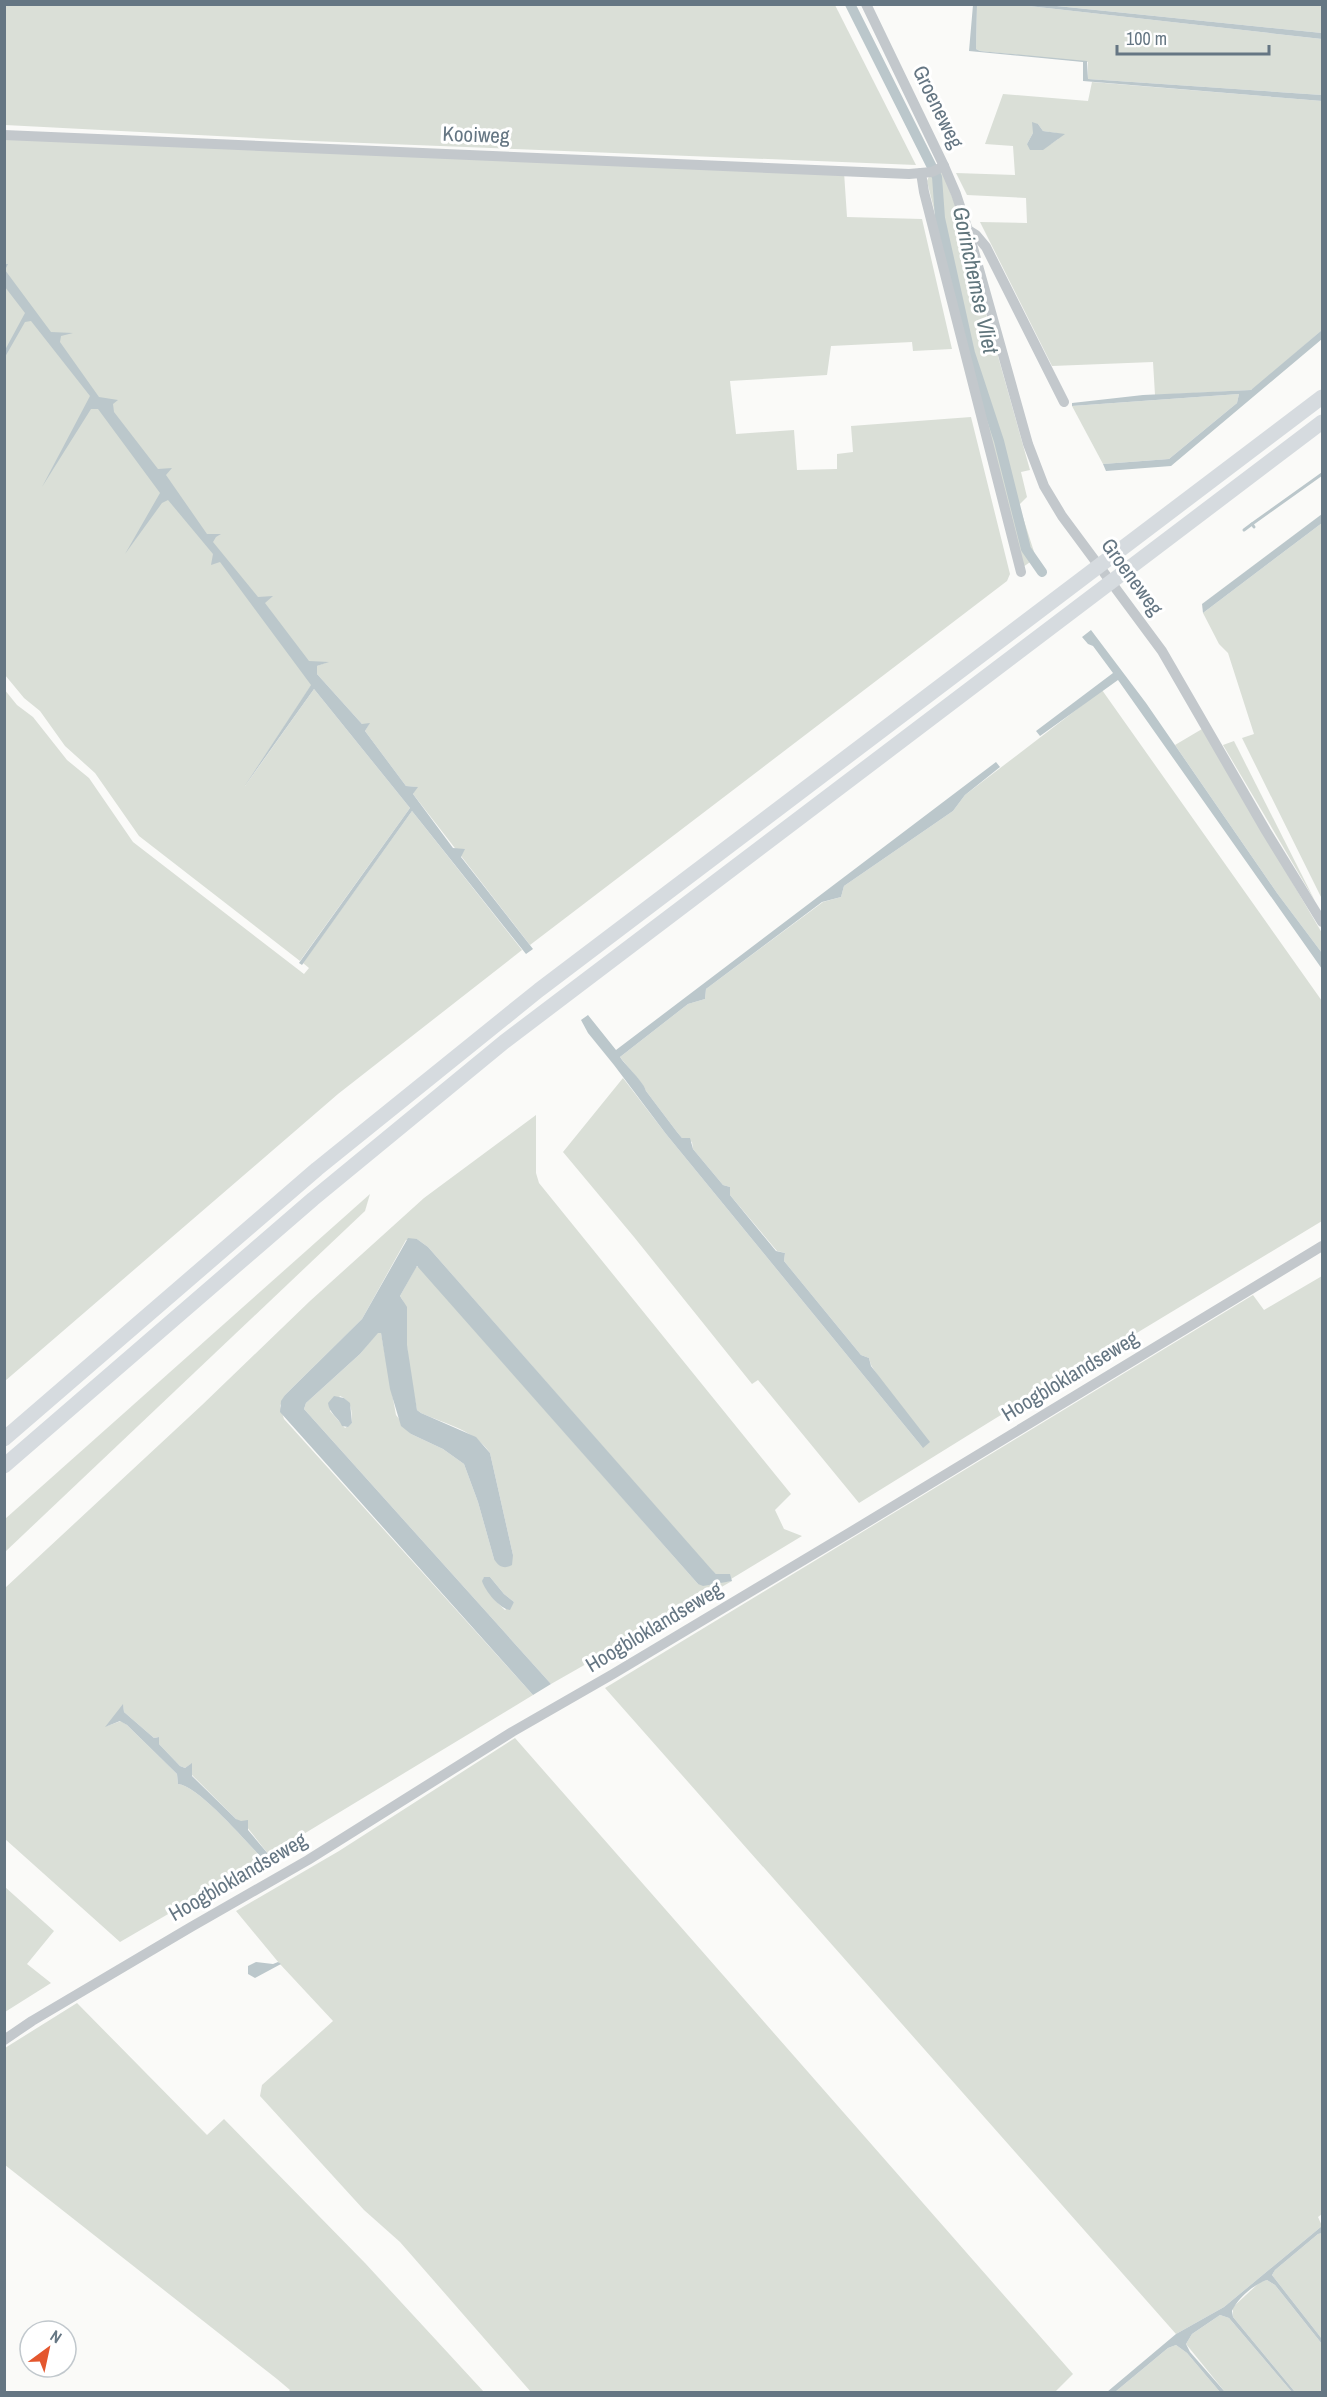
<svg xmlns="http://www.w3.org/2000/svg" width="1327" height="2397" font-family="'Archivo Narrow',sans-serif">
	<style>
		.green { fill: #dadfd7; fill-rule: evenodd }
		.water { fill: #bbc7cb }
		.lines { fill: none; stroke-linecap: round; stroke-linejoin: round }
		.stream { stroke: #bbc7cb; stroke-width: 3 }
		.canal { stroke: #bbc7cb; stroke-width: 10 }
		.minor { stroke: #c3c8cc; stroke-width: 10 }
		.highway { stroke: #d6dbdf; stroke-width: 15 }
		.labels { text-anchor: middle; stroke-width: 6; stroke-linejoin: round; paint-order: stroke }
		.street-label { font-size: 21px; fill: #657683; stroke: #fff }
		.water-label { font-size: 22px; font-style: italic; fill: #60757c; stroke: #fff }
	</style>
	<rect width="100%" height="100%" fill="#fafaf8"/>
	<!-- green -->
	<g class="green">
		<path d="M977 4 1020 5 1322 39V95L1088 79V62L980 51 976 49Z"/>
		<path d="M4 5H835L916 165 313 141 5 125Z"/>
		<path d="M1047 5H1322V33Z"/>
		<path d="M1092 82 1322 101V330L1256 387 1251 390 1155 395 1153 362 1052 366 980 222 1027 223 1026 198 967 195 956 173 1015 175 1013 146 985 144 1003 94 1088 101ZM1038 124 1043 131 1056 133 1058 139 1051 144H1027Z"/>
		<path d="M5 137 844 172 847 217 922 219 952 349 913 351 912 342 831 346 827 375 730 381 736 434 794 430 797 470 837 469V454L853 452 851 426 971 417 1010 574 1007 581 530 945 413 794 417 787 406 786 365 731 369 724H362L317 674V666L325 663 306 665 316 678 245 786 314 689 410 808 300 961 139 836 95 773 65 746 40 711 24 698 5 675Z"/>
		<path d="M941 172 944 176 956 207 1030 470 1021 472 1027 497 1019 505 1036 558 1023 567 927 181 929 176Z"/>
		<path d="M1239 394 1237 403 1169 459 1103 464 1072 406Z"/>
		<path d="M1322 523V899L1242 738 1254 734 1228 653 1219 644 1203 613Z"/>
		<path d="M4 689 17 705 33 717 67 760 89 778 133 842 304 974 309 968 303 963 412 811 522 950 338 1094 5 1381Z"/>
		<path d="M1102 690 1322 1001V1221L996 1418 859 1503 758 1380 752 1384 634 1237 563 1152 623 1078 666 1134 923 1448 871 1365 869 1358 861 1355 784 1261 785 1253 777 1251 730 1195V1187L723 1185 693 1149 692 1142 682 1138 677 1132 646 1091C644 1084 626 1065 620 1057L688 1004 705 999 706 989 823 902 841 897 844 886 953 811 965 795Z"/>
		<path d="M1202 729 1322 933V953L1277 893 1175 745Z"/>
		<path d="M1234 741 1315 901 1223 745Z"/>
		<path d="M536 1115V1173L539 1183 791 1494 775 1510 784 1529 802 1536 731 1579 729 1574H716L712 1571 428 1247 417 1239 406 1240 362 1319 285 1395 280 1406 284 1419 533 1695 269 1855 247 1827 236 1819 192 1775 191 1764 185 1768 180 1766 159 1744V1737L154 1738 124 1712 123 1705 107 1726 121 1721 127 1725 177 1774 178 1784C199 1786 246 1842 263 1859L120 1942 5 1839V1588L202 1405 310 1301 424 1198Z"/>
		<path d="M370 1194 365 1211 5 1552V1519Z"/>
		<path d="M416 1267H419L698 1584 732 1581 551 1684 304 1409 306 1403 360 1354 378 1332 381 1333 396 1415 411 1434 443 1449 464 1464 478 1502 494 1559 513 1555 490 1453C475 1430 445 1424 421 1413L417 1410C413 1390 409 1368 407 1347 405 1330 411 1311 400 1296ZM340 1396C352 1401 352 1411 352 1423L345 1428 330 1411ZM485 1577H490L504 1594 514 1602 505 1610C496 1602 486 1591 483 1579Z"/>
		<path d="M1322 1276V2214L1318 2217 1322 2226 1224 2307 1176 2334 605 1688 1253 1295 1264 1310Z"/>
		<path d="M515 1738 1073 2374 1055 2392H531L400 2242 364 2210 260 2096 262 2085 333 2021 279 1963 236 1911 339 1851Z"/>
		<path d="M5 1887 54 1931 27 1964 51 1983 5 2012Z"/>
		<path d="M77 2003 207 2135 224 2119 365 2263 484 2392H288L290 2390 277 2379 5 2165V2048Z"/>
		<path d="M1322 2233V2339L1272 2275 1275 2270 1318 2234Z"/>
		<path d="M1267 2280 1275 2285 1322 2344V2392H1295L1233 2317V2307L1260 2282Z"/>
		<path d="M1220 2315 1229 2318 1292 2392H1225L1186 2344 1192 2334Z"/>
		<path d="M1176 2345 1187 2353 1220 2392H1115L1168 2348Z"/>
	</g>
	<!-- water -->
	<g class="water">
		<path d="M973 5H977L976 49 980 51 1087 61 1088 79 1322 95V101L1083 81V62L969 51Z"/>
		<path d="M1020 5H1047L1322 33V39Z"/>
		<path d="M1032 122 1038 124 1043 131 1065 134 1043 150H1030L1027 144 1033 133Z"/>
		<path d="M5 264H8L5 270 51 332 73 333 61 336 60 342 99 397 118 400 113 404 114 412 158 469 172 468 166 475 207 534H221L216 537 213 542 258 597 273 596 265 603 309 661 329 662 317 666V674L362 724 370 723 365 731 406 786 418 787 413 794 453 848 465 849 461 857 533 949 526 954 412 811 302 965 299 963 410 808 314 689 244 787 311 685 220 562 211 565 213 554 168 500 162 503 125 554 160 493 98 409H91L42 487 90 396 31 321 25 322 5 357V350L25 313 5 287Z"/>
		<path d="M1322 330V339L1171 466 1106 471 1103 464 1169 459 1237 403 1239 394 1072 406V403L1143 395 1251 390Z"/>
		<path d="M1322 514V523L1203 613 1202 604Z"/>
		<path d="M1091 630 1146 703 1277 893 1322 953V969L1118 680 1040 736 1036 731 1113 673 1093 646 1088 644 1082 637Z"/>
		<path d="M996 762 1000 767 965 795 953 811 844 886 841 897 822 902 706 989 705 999 688 1004 620 1057C626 1066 644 1082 646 1091L677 1132 682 1138H690L693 1149 723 1185 730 1187V1195L776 1251 785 1253 784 1261 861 1355 869 1358 871 1366 930 1442 923 1448 666 1134 614 1065 588 1033 581 1020 588 1015 616 1050Z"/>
		<path d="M408 1238 417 1239 428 1247 712 1570 716 1574H730L732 1581 703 1586 698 1584 417 1266 400 1296 407 1307V1345L417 1410 421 1413 476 1437 490 1453 513 1555 512 1565C504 1570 498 1566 494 1559L478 1502 464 1464 443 1449 411 1434 401 1426 390 1389 381 1333H378L360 1354 306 1403 304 1409 551 1684 533 1695 280 1412 281 1401 285 1395 362 1319Z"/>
		<path d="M334 1396 344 1398 350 1403 352 1423 348 1427 342 1426C338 1417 329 1413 328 1403Z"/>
		<path d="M484 1577H490L504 1594 514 1602 510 1610C500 1609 485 1591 482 1581Z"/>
		<path d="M123 1704 124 1712 154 1738 159 1737V1744L180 1766 185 1768 192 1763V1776L236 1819 241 1821 248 1820V1830L269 1855 263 1859C246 1842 199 1786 178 1784L177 1774 127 1725 120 1721 105 1727Z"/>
		<path d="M256 1962 273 1964 278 1962 281 1964 255 1978 248 1974V1966Z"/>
		<path d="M1322 2226V2233L1318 2234 1275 2270 1272 2275 1322 2339V2344L1275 2285 1267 2280C1254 2284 1237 2299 1232 2311L1233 2317 1295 2392H1292L1229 2318 1220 2315 1192 2334 1186 2344 1190 2352 1225 2392H1220L1187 2353 1176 2345 1168 2348 1115 2392H1107L1176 2334 1224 2307Z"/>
	</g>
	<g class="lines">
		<!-- stream -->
		<g class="stream">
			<path d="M1254 527 1252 524 1322 474"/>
			<path d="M1244 530 1252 524"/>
		</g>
		<!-- canal -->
		<path class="canal" d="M850 4 937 177 940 218 970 353 999 441 1026 549 1042 572"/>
		<!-- minor -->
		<g class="minor">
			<path d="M866 4 944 166 956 194 968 230 1028 444 1044 486 1062 516 1162 651 1266 831 1322 922"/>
			<path d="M4 135 909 174 932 172 944 166"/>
			<path d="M921 173 924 192 1021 572"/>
			<path d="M968 230 976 235 986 247 1064 402"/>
			<path d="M4 2040 32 2021 191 1927 308 1860 512 1732 613 1674 854 1530 1322 1246"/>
		</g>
		<!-- highway -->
		<g class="highway">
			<path d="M4 1439 317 1169 539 990 1322 397"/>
			<path d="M4 1466 313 1199 504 1042 1322 422"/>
		</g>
	</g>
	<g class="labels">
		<!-- street labels -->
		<g class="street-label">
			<text transform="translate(938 107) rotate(64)" y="7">Groeneweg</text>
			<text transform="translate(476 135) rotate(2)" y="7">Kooiweg</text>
			<text transform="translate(1132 577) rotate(54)" y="7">Groeneweg</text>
			<text transform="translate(1070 1376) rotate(-31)" y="7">Hoogbloklandseweg</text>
			<text transform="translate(654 1627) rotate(-31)" y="7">Hoogbloklandseweg</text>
			<text transform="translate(238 1877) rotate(-30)" y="7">Hoogbloklandseweg</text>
		</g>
		<!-- water labels -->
		<g class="water-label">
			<text transform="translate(976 280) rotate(78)" y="8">Gorinchemse Vliet</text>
		</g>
	</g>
	<!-- border -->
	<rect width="1327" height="2397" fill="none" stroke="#657683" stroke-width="12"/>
	<!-- north arrow -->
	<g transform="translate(48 2349) rotate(33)"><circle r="28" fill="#ffffff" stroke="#c1c8cd" stroke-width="1.5"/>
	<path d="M0-4.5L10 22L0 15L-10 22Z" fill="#e4572e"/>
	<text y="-9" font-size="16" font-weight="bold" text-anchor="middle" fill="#657683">N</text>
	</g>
	<!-- scale -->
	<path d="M1117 45v9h152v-9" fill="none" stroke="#657683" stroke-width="3"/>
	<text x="1126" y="45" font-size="18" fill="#657683" stroke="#ffffff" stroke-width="4.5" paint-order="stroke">100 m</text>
</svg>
